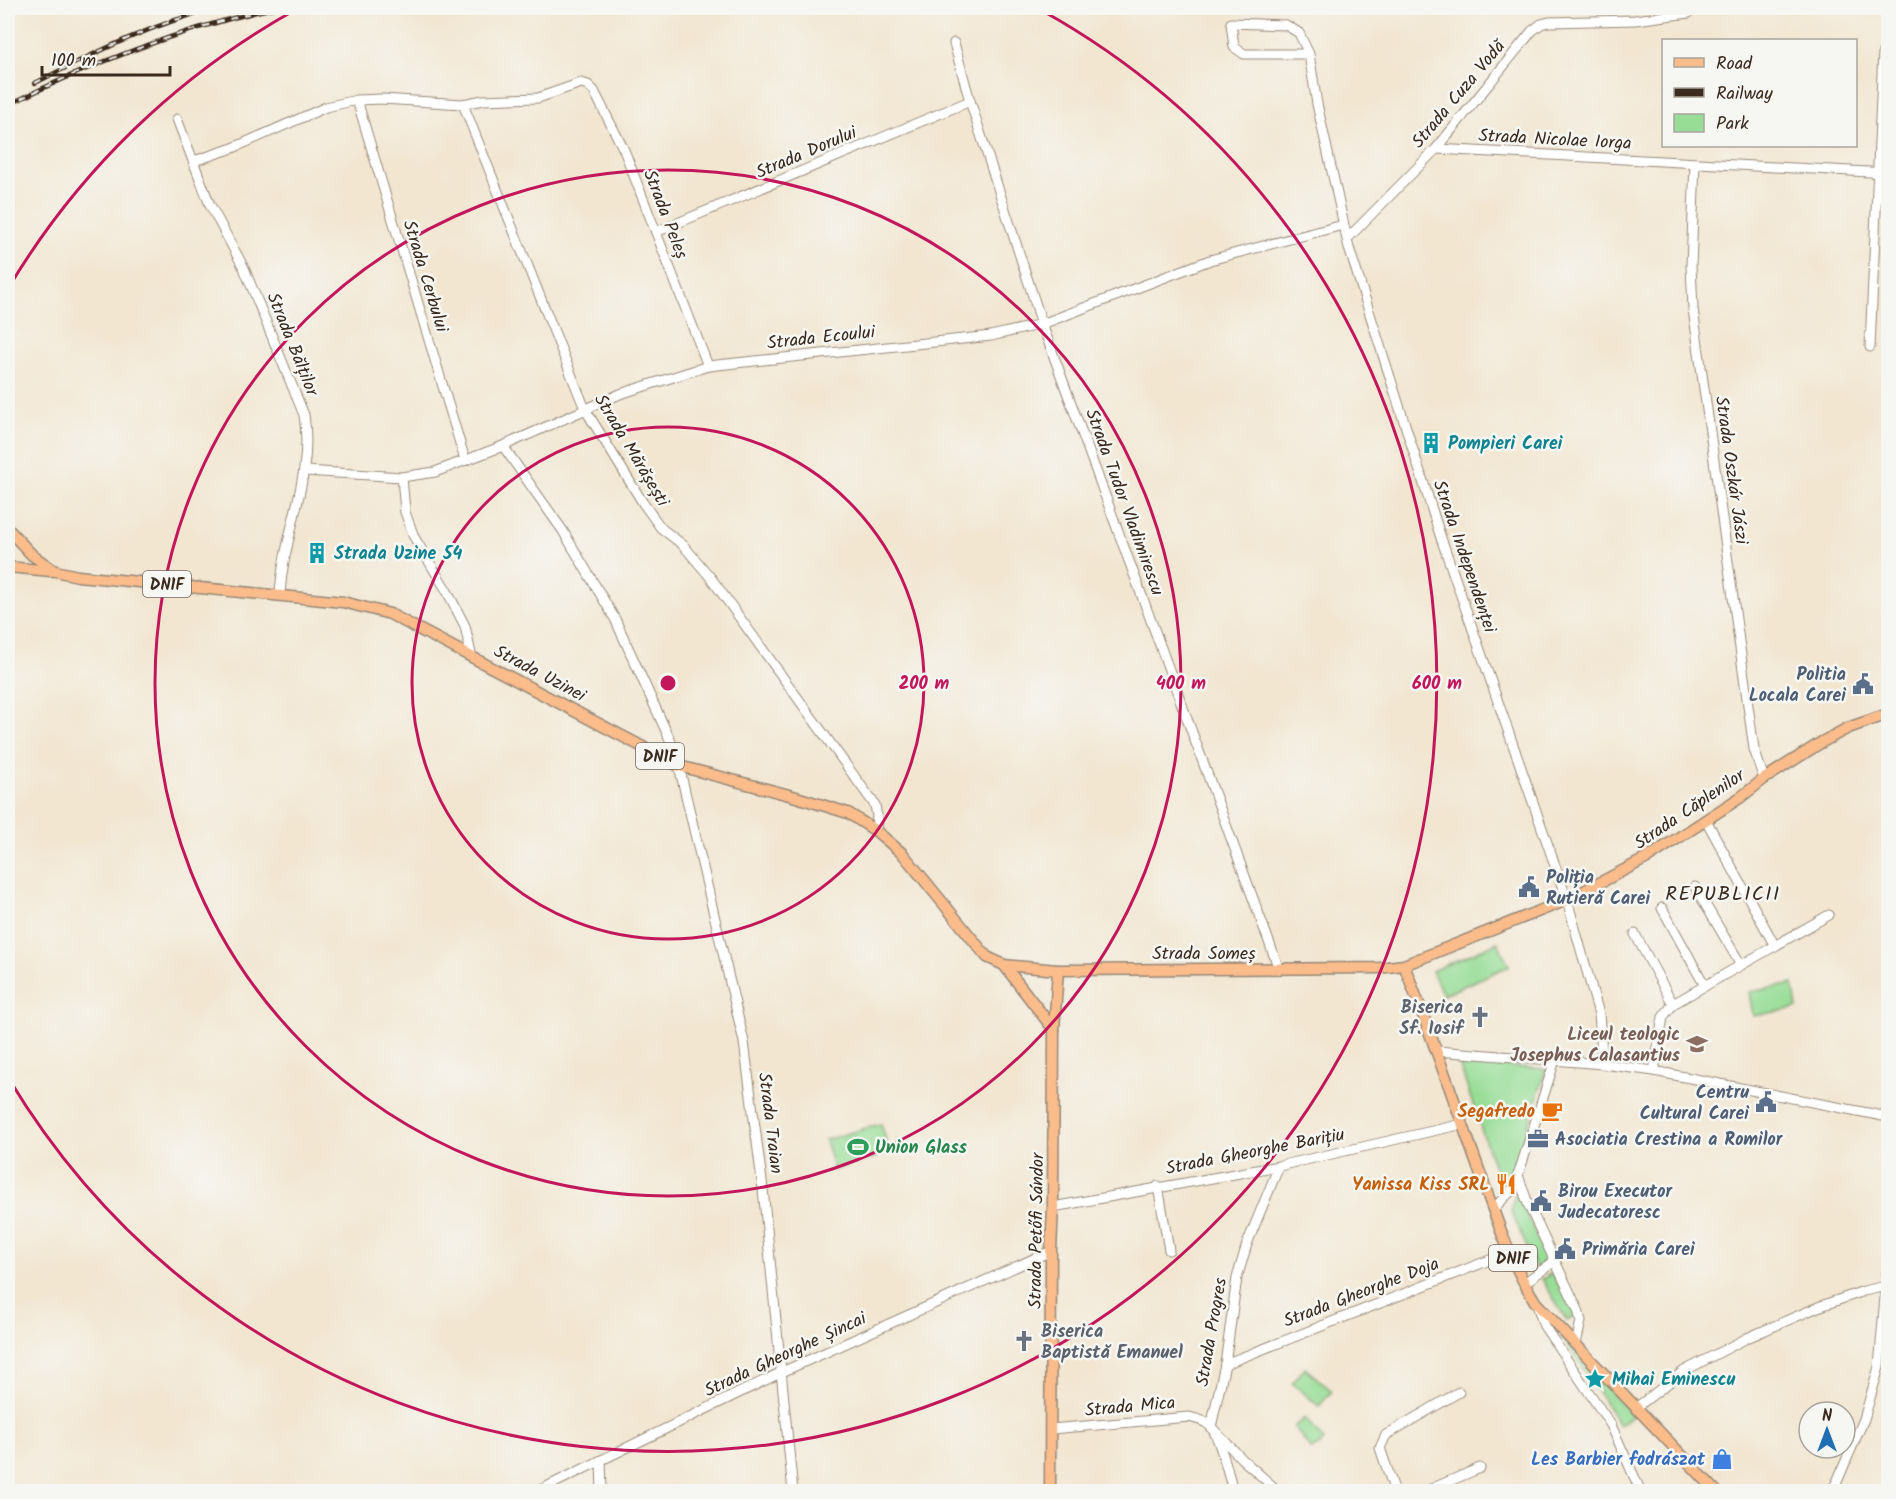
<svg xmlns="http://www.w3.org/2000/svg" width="1896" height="1499" font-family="Kalam,sans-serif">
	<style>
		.green { fill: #97dd96; stroke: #69845a; stroke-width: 1.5 }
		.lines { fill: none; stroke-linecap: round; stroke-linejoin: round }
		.minor-casing { stroke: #968878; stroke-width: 11 }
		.major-casing { stroke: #968878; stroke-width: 13 }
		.minor { stroke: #fff; stroke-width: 9 }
		.major { stroke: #fabc8b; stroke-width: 10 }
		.rail-casing { stroke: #3b2a1e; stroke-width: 4.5 }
		.rail { stroke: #f6f6f2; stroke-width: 2; stroke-dasharray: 7; stroke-linecap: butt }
		.ring { fill: none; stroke: #c2185b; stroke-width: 3 }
		.labels { text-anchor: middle; stroke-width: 5; stroke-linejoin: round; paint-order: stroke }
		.shield { fill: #f6f6f2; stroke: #73675e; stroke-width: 1.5 }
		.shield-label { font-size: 16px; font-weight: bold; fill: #3b2a1e }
		.street-label { font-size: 18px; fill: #3b2a1e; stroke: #f6f6f2 }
		.culture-label { font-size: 18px; font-weight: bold; fill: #0d838f; stroke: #f6f6f2; text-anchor: start }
		.service-label { font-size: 18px; font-weight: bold; fill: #4e5e75; stroke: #f6f6f2; text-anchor: start }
		.worship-label { font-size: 18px; font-weight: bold; fill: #5b616d; stroke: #f6f6f2; text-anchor: end }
		.education-label { font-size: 18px; font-weight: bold; fill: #785e54; stroke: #f6f6f2; text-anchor: end }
		.food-label { font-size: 18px; font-weight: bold; fill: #c56008; stroke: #f6f6f2; text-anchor: end }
		.leisure-label { font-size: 18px; font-weight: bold; fill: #27864d; stroke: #f6f6f2; text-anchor: start }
		.shop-label { font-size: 18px; font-weight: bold; fill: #366cbe; stroke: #f6f6f2; text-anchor: end }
		.neighbourhood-label { font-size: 20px; letter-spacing: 1.5px; fill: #3b2a1e; stroke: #f6f6f2 }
		.centre { fill: #c2185b; stroke: #f6f6f2; stroke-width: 3 }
		.ring-label { font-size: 18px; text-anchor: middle; font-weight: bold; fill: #c2185b; stroke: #f6f6f2; stroke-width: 5; stroke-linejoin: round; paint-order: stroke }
	</style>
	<rect width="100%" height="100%" fill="#f6f6f2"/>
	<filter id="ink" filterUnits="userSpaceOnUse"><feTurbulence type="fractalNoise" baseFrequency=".0167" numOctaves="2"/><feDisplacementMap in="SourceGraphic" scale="12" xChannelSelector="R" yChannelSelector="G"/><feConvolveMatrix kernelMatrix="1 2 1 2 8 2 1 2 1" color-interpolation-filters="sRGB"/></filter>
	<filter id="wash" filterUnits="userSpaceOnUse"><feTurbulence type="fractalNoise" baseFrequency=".008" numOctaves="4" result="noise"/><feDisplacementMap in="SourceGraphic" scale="24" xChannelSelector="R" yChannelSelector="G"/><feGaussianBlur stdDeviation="1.35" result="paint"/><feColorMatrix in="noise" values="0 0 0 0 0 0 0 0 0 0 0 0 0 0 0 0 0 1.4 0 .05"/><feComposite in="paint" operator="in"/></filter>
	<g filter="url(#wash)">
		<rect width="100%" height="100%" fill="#f2e6d1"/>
		<!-- green -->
		<g class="green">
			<path d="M1498 942 1509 966 1443 995 1432 971Z"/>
			<path d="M1793 984 1797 1008 1753 1016 1749 992Z"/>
			<path d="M1459 1063 1546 1069 1513 1175 1503 1194Z"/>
			<path d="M881 1124 890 1153 834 1170 825 1140Z"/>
			<path d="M1520 1184 1522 1204 1549 1263 1536 1268 1511 1211 1516 1188Z"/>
			<path d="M1552 1273 1578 1314 1567 1321 1542 1279Z"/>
			<path d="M1559 1331 1632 1416 1619 1425Z"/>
			<path d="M1305 1368 1332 1391 1319 1406 1292 1383Z"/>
			<path d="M1305 1418 1324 1441 1312 1450 1294 1427Z"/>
		</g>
	</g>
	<g filter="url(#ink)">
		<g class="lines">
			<defs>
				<g id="minor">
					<path d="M954 43 970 101 1042 324 1279 969"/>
					<path d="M1309 54H1244L1234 47 1231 23 1286 25 1299 33 1309 54 1317 104 1349 248 1441 538 1567 900 1599 1014 1603 1064"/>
					<path d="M357 100 465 460"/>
					<path d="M463 104 585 409 643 503 661 528 683 545 711 578 875 805 877 816 876 831"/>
					<path d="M177 119 210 205 244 268 304 415C314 478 283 533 280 595"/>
					<path d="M1436 149 1888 173"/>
					<path d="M194 161 233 148 326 107 357 100 382 99 463 104 483 100 538 98 581 83 588 85 594 91 624 150 708 366"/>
					<path d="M1695 163 1691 266 1693 309 1754 749 1764 779"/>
					<path d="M656 232 970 101"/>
					<path d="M1347 239 1436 149 1532 31 1541 24 1549 22 1635 20 1689 13"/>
					<path d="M1870 347 1883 52"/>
					<path d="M503 446 563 531 615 619 671 742 679 766 744 1042 763 1189 793 1492"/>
					<path d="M305 471 402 477 435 472 503 446 620 394 708 366 991 336 1042 324 1210 260 1343 225"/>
					<path d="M402 477 405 512 414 537 447 591 465 626 471 654"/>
					<path d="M1706 820 1775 946"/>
					<path d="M1695 887 1741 965"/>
					<path d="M1662 908 1705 986"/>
					<path d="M1635 934 1673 1004"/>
					<path d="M1437 1051 1603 1064 1654 1071 1888 1117"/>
					<path d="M1654 1071 1663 1017 1673 1004 1829 915"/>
					<path d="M1518 1175 1528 1204 1578 1310 1581 1321 1576 1344"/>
					<path d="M1158 1186 1169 1250"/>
					<path d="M1053 1207 1279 1166 1463 1124"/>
					<path d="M1493 1209 1514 1188 1555 1060"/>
					<path d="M1524 1283 1555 1261"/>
					<path d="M1537 1305 1544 1326 1611 1425 1641 1492"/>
					<path d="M1225 1364 1510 1252"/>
					<path d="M1637 1407 1684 1371 1747 1338 1818 1307 1864 1291 1886 1286"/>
					<path d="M1051 1429 1189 1417C1196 1419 1207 1421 1211 1427 1219 1437 1230 1478 1233 1492"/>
					<path d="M601 1460 602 1492"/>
					<path d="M536 1492 782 1372 1051 1251"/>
					<path d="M1258 1492 1270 1486"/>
					<path d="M1279 1492 1242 1459 1211 1427 1225 1364 1237 1278 1247 1244 1279 1166"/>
					<path d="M1395 1492 1380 1448 1386 1435 1459 1392"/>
					<path d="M1424 1492 1480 1468"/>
					<path d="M1829 1492 1836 1484 1864 1419 1879 1367 1888 1262"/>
				</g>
				<g id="major">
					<path d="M8 529 32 555 55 571 78 576 343 602 390 614 679 766 793 796 848 813 876 831 903 854 987 957 1004 965 1058 970 1379 968 1404 965 1567 900 1649 857 1741 797 1764 779 1822 742 1848 728 1888 714"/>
					<path d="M8 567 51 571"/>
					<path d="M1004 965 1054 1030"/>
					<path d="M1404 965C1429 1029 1452 1094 1475 1159 1493 1208 1508 1259 1536 1303L1717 1492"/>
					<path d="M1050 1492 1051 1251 1053 1207 1054 1030 1058 970"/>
				</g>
			</defs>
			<!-- minor casing -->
			<use href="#minor" class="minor-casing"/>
			<!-- major casing -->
			<use href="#major" class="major-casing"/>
			<!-- minor -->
			<use href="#minor" class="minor"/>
			<!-- major -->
			<use href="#major" class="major"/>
			<defs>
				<g id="rail">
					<path d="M35 83C93 54 153 23 217 8"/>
					<path d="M8 105C92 63 181 29 273 8"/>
				</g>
			</defs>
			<!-- rail casing -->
			<use href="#rail" class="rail-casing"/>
			<!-- rail -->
			<use href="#rail" class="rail"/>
		</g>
	</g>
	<!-- distance rings -->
	<g class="ring">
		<circle cx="668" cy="683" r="256"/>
		<circle cx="668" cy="683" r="513"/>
		<path d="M9 287A769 769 0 0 1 295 10M1041 10A769 769 0 1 1 9 1079"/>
	</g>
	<!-- icons -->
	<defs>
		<symbol id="building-bare" viewBox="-9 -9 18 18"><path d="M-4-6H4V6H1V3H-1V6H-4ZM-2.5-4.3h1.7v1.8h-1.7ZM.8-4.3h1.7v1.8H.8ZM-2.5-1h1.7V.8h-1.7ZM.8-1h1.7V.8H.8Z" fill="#0f9aa8" stroke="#f6f6f2" stroke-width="2.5" paint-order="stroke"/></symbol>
		<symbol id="civic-bare" viewBox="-9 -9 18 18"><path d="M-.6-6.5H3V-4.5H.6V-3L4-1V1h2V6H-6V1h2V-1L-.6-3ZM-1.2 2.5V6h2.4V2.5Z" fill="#5c6f8a" stroke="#f6f6f2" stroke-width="2.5" paint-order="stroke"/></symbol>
		<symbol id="church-bare" viewBox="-9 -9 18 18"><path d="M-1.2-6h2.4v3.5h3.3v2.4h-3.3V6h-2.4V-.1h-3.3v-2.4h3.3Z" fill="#6b7280" stroke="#f6f6f2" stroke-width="2.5" paint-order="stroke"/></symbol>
		<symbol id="university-bare" viewBox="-9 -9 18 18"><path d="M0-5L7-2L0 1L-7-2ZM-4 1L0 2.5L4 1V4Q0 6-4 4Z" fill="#8d6e63" stroke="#f6f6f2" stroke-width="2.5" paint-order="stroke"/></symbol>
		<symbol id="cafe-bare" viewBox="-9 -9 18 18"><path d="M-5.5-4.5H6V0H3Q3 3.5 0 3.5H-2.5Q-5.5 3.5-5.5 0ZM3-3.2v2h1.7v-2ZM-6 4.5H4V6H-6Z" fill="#e8710a" stroke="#f6f6f2" stroke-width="2.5" paint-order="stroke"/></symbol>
		<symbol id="office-bare" viewBox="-9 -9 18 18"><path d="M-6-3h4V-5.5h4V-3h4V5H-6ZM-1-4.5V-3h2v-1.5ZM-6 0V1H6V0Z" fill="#5c6f8a" stroke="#f6f6f2" stroke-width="2.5" paint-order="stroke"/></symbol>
		<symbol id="stadium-bare" viewBox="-9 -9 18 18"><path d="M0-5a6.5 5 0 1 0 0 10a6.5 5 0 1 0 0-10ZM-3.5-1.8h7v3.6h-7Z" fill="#2e9e5b" stroke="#f6f6f2" stroke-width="2.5" paint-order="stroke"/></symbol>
		<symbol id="restaurant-bare" viewBox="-9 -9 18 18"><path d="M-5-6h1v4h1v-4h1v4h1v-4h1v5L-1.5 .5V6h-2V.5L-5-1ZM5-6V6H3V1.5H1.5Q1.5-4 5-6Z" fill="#e8710a" stroke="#f6f6f2" stroke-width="2.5" paint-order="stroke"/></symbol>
		<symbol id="sight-bare" viewBox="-9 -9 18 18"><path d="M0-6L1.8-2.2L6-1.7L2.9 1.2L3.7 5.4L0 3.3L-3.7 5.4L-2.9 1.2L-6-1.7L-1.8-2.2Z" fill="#0f9aa8" stroke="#f6f6f2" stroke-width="2.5" paint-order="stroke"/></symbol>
		<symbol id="shop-bare" viewBox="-9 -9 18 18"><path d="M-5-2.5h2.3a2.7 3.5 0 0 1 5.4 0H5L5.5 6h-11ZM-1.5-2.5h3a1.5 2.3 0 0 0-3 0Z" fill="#3f7fe0" stroke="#f6f6f2" stroke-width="2.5" paint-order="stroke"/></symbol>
	</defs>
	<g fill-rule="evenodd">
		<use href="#building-bare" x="1416" y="428" width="30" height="30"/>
		<use href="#building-bare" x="302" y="538" width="30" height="30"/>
		<use href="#civic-bare" x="1848" y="669" width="30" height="30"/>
		<use href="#civic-bare" x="1514" y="872" width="30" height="30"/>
		<use href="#church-bare" x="1465" y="1002" width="30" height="30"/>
		<use href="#university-bare" x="1682" y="1029" width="30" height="30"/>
		<use href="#civic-bare" x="1751" y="1087" width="30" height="30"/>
		<use href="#cafe-bare" x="1537" y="1096" width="30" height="30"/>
		<use href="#office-bare" x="1523" y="1124" width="30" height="30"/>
		<use href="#stadium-bare" x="843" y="1132" width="30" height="30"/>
		<use href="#restaurant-bare" x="1491" y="1169" width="30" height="30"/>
		<use href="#civic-bare" x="1526" y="1186" width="30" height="30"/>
		<use href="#civic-bare" x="1550" y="1234" width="30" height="30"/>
		<use href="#church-bare" x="1009" y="1326" width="30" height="30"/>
		<use href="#sight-bare" x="1580" y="1364" width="30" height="30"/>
		<use href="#shop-bare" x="1707" y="1444" width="30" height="30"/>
	</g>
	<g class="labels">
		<!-- shield labels -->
		<g class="shield">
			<rect x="143" y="571" width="48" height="26" rx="4.5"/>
			<rect x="636" y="743" width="48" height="26" rx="4.5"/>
			<rect x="1489" y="1245" width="48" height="26" rx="4.5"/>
		</g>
		<g class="shield-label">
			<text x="167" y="590">DN1F</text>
			<text x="660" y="762">DN1F</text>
			<text x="1513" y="1264">DN1F</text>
		</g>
		<!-- street labels -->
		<g class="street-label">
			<text transform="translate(1458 94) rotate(-50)" y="6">Strada Cuza Vodă</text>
			<text transform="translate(1555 139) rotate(3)" y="6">Strada Nicolae Iorga</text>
			<text transform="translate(806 152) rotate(-23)" y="6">Strada Dorului</text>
			<text transform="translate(666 214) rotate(69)" y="6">Strada Peleș</text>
			<text transform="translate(426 276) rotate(73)" y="6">Strada Cerbului</text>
			<text transform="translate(821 337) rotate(-6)" y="6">Strada Ecoului</text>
			<text transform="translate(293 344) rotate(68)" y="6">Strada Bălților</text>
			<text transform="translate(632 450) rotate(59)" y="6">Strada Mărășești</text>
			<text transform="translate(1732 470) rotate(82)" y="6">Strada Oszkár Jászi</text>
			<text transform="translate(1125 502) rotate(70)" y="6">Strada Tudor Vladimirescu</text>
			<text transform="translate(1465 556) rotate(71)" y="6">Strada Independenței</text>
			<text transform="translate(540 673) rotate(28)" y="6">Strada Uzinei</text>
			<text transform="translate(1689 809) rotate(-34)" y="6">Strada Căplenilor</text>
			<text x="1204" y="959">Strada Someș</text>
			<text transform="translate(771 1123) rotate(83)" y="6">Strada Traian</text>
			<text transform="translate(1255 1151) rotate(-11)" y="6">Strada Gheorghe Barițiu</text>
			<text transform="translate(1036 1231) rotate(-89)" y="6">Strada Petőfi Sándor</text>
			<text transform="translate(1361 1292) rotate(-21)" y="6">Strada Gheorghe Doja</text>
			<text transform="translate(1211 1332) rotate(-80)" y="6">Strada Progres</text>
			<text transform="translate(785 1354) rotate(-25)" y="6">Strada Gheorghe Șincai</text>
			<text transform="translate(1130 1406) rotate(-5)" y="6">Strada Mica</text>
		</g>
		<!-- culture labels -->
		<g class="culture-label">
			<text x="1448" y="449">Pompieri Carei</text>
			<text x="334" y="559">Strada Uzine 54</text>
			<text x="1612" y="1385">Mihai Eminescu</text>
		</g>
		<!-- service labels -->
		<g class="service-label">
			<text x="1846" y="680" text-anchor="end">Politia<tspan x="1846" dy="21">Locala Carei</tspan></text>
			<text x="1546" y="883">Poliția<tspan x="1546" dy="21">Rutieră Carei</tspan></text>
			<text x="1749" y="1098" text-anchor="end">Centru<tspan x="1749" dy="21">Cultural Carei</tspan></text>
			<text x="1555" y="1145">Asociatia Crestina a Romilor</text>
			<text x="1558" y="1197">Birou Executor<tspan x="1558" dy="21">Judecatoresc</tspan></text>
			<text x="1582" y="1255">Primăria Carei</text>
		</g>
		<!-- worship labels -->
		<g class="worship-label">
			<text x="1463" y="1013">Biserica<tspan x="1463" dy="21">Sf. Iosif</tspan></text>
			<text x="1041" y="1337" text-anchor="start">Biserica<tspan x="1041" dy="21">Baptistă Emanuel</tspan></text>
		</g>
		<!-- education labels -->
		<g class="education-label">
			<text x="1680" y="1040">Liceul teologic<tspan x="1680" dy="21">Josephus Calasantius</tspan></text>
		</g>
		<!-- food labels -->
		<g class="food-label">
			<text x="1535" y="1117">Segafredo</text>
			<text x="1489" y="1190">Yanissa Kiss SRL</text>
		</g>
		<!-- leisure labels -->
		<g class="leisure-label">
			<text x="875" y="1153">Union Glass</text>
		</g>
		<!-- shop labels -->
		<g class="shop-label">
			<text x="1705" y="1465">Les Barbier fodrászat</text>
		</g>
		<!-- neighbourhood labels -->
		<g class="neighbourhood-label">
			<text x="1723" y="900">REPUBLICII</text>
		</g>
	</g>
	<circle cx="668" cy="683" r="9" class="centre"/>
	<g class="ring-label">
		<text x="924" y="689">200 m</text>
		<text x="1181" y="689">400 m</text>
		<text x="1437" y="689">600 m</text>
	</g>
	<!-- margin -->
	<rect width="1896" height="1499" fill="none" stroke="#f6f6f2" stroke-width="30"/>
	<!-- legend -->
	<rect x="1662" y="39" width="195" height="108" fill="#f6f6f2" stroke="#aba49d" stroke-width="1.5"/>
	<rect x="1674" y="58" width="30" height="9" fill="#fabc8b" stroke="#aba49d" stroke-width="1.5"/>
	<text x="1716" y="69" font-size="18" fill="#3b2a1e">Road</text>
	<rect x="1674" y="88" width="30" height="9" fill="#3b2a1e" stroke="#aba49d" stroke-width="1.5"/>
	<text x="1716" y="99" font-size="18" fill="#3b2a1e">Railway</text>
	<rect x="1674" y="114" width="30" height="18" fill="#97dd96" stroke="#aba49d" stroke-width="1.5"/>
	<text x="1716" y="129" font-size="18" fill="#3b2a1e">Park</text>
	<!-- north arrow -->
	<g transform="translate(1827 1430)"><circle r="28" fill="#f6f6f2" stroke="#aba49d" stroke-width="1.5"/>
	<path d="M0-4.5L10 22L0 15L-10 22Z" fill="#1f6fb2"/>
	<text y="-9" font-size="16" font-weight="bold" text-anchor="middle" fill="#3b2a1e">N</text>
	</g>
	<!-- scale -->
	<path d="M42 66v9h128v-9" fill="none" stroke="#3b2a1e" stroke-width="3"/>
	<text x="51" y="66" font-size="18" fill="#3b2a1e" stroke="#f6f6f2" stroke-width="4.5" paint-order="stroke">100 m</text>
</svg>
